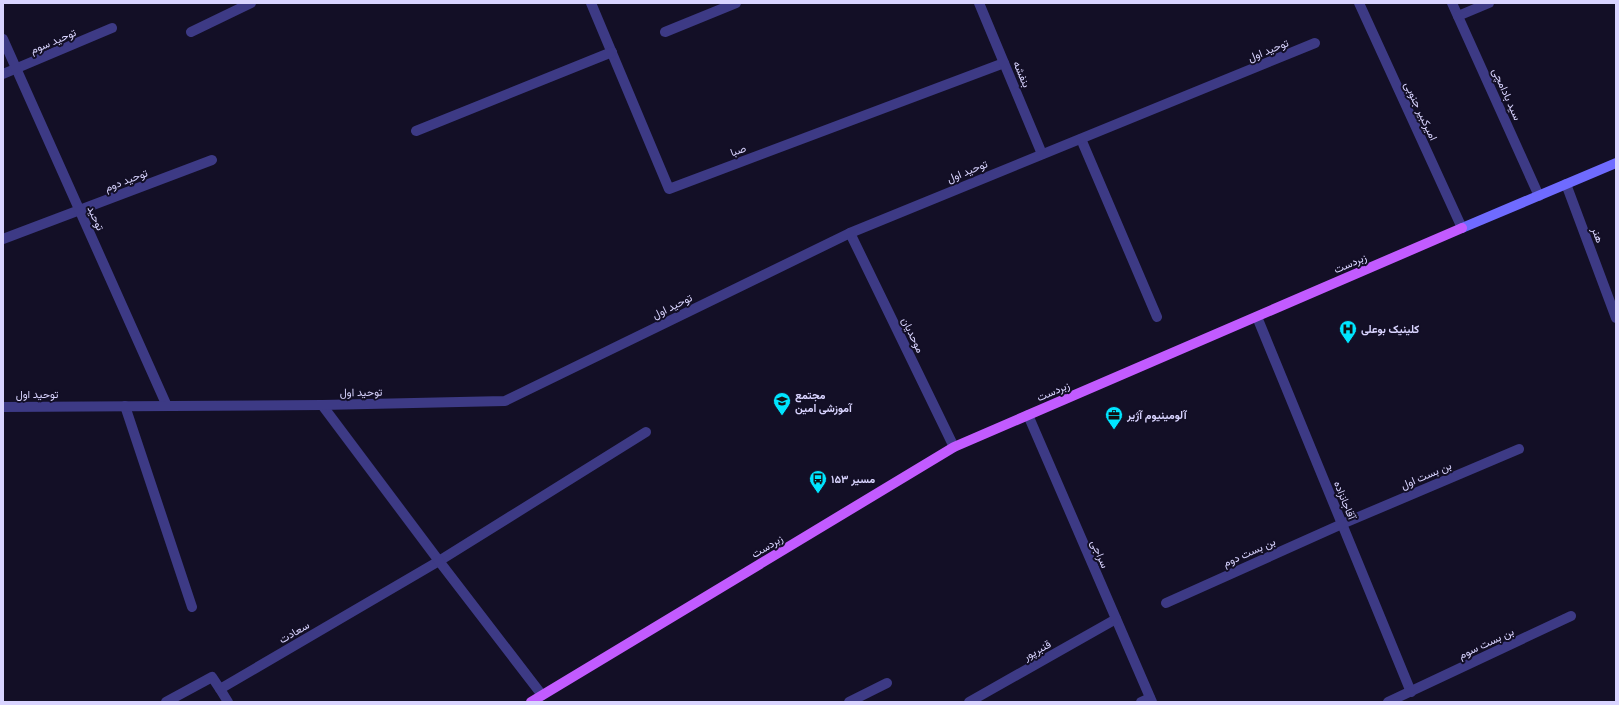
<svg xmlns="http://www.w3.org/2000/svg" width="1619" height="705" font-family="Figtree,Vazirmatn,sans-serif">
	<style>
		.lines { fill: none; stroke-linecap: round; stroke-linejoin: round }
		.service { stroke: #3d3a85; stroke-width: 10 }
		.minor { stroke: #3d3a85; stroke-width: 10 }
		.tertiary { stroke: #3d3a85; stroke-width: 10 }
		.secondary { stroke: #6f6bff; stroke-width: 10 }
		.primary { stroke: #c25bff; stroke-width: 10 }
		.labels { text-anchor: middle; stroke-width: 4; stroke-linejoin: round; paint-order: stroke }
		.street-label { font-size: 11px; fill: #d9d4ff; stroke: #130f26 }
		.poi-label { font-size: 11px; font-weight: bold; fill: #d9d4ff; stroke: #130f26; text-anchor: start }
	</style>
	<rect width="100%" height="100%" fill="#130f26"/>
	<g class="lines">
		<!-- service -->
		<g class="service">
			<path d="M191 32 251 3"/>
			<path d="M3 74 112 28"/>
			<path d="M3 239 212 160"/>
			<path d="M125 406 192 607"/>
			<path d="M220 689 228 702"/>
			<path d="M166 702 212 677 220 689 439 561 646 432"/>
		</g>
		<!-- minor -->
		<g class="minor">
			<path d="M591 3 669 189 1004 63"/>
			<path d="M979 3 1042 154"/>
			<path d="M1359 3 1462 228"/>
			<path d="M1452 3 1539 196"/>
			<path d="M1458 16 1489 3"/>
			<path d="M665 32 736 3"/>
			<path d="M3 39 167 406"/>
			<path d="M416 131 612 52"/>
			<path d="M1081 139 1157 317"/>
			<path d="M1566 184 1616 318"/>
			<path d="M850 233 954 447"/>
			<path d="M1257 317 1411 692"/>
			<path d="M322 405 439 561 542 695"/>
			<path d="M3 407 322 405 505 401 850 233 1315 43"/>
			<path d="M1166 603 1342 524 1519 449"/>
			<path d="M849 702 887 683"/>
			<path d="M969 702 1116 619"/>
			<path d="M1141 702 1150 698"/>
			<path d="M1388 702 1571 616"/>
		</g>
		<!-- tertiary -->
		<path class="tertiary" d="M1028 415 1152 702"/>
		<!-- secondary -->
		<path class="secondary" d="M1462 228 1616 163"/>
		<!-- primary -->
		<path class="primary" d="M531 702 954 447 1462 228"/>
	</g>
	<!-- icons -->
	<defs>
		<symbol id="hospital-pin" viewBox="-11 -11 22 30"><path d="M0 17L-7.5 6A9.5 9.5 0 1 1 7.5 6Z" fill="#00e5ff" stroke="#130f26"/><path d="M-5-5h3v3.5h4V-5h3V5h-3V1.5h-4V5h-3Z" fill="#111"/></symbol>
		<symbol id="school-pin" viewBox="-11 -11 22 30"><path d="M0 17L-7.5 6A9.5 9.5 0 1 1 7.5 6Z" fill="#00e5ff" stroke="#130f26"/><path d="M0-5L7-2L0 1L-7-2ZM-4 1L0 2.5L4 1V4Q0 6-4 4Z" fill="#111"/></symbol>
		<symbol id="office-pin" viewBox="-11 -11 22 30"><path d="M0 17L-7.5 6A9.5 9.5 0 1 1 7.5 6Z" fill="#00e5ff" stroke="#130f26"/><path d="M-6-3h4V-5.5h4V-3h4V5H-6ZM-1-4.5V-3h2v-1.5ZM-6 0V1H6V0Z" fill="#111"/></symbol>
		<symbol id="bus-pin" viewBox="-11 -11 22 30"><path d="M0 17L-7.5 6A9.5 9.5 0 1 1 7.5 6Z" fill="#00e5ff" stroke="#130f26"/><path d="M-5-6H5V4H4V6H2V4H-2V6H-4V4H-5ZM-3.5-4V0h7V-4ZM-3.5 1.2v1.5H-2V1.2ZM2 1.2v1.5H3.5V1.2Z" fill="#111"/></symbol>
	</defs>
	<g fill-rule="evenodd">
		<use href="#hospital-pin" x="1338" y="319" width="20" height="27"/>
		<use href="#school-pin" x="772" y="391" width="20" height="27"/>
		<use href="#office-pin" x="1104" y="405" width="20" height="27"/>
		<use href="#bus-pin" x="808" y="469" width="20" height="27"/>
	</g>
	<g class="labels">
		<!-- street labels -->
		<g class="street-label">
			<text transform="translate(53 41) rotate(-23)" y="4">توحید سوم</text>
			<text transform="translate(1268 50) rotate(-22)" y="4">توحید اول</text>
			<text transform="translate(1022 74) rotate(67)" y="4">بنفشه</text>
			<text transform="translate(1507 94) rotate(66)" y="4">سید بادامچی</text>
			<text transform="translate(1421 111) rotate(65)" y="4">امیرکبیر جنوبی</text>
			<text transform="translate(738 150) rotate(-20)" y="4">صبا</text>
			<text transform="translate(967 171) rotate(-22)" y="4">توحید اول</text>
			<text transform="translate(126 180) rotate(-21)" y="4">توحید دوم</text>
			<text transform="translate(96 218) rotate(66)" y="4">توحید</text>
			<text transform="translate(1598 235) rotate(70)" y="4">هنر</text>
			<text transform="translate(1350 263) rotate(-23)" y="4">زبردست</text>
			<text transform="translate(672 306) rotate(-26)" y="4">توحید اول</text>
			<text transform="translate(913 335) rotate(64)" y="4">موحدیان</text>
			<text transform="translate(1053 391) rotate(-23)" y="4">زبردست</text>
			<text transform="translate(361 392) rotate(-1)" y="4">توحید اول</text>
			<text x="37" y="398">توحید اول</text>
			<text transform="translate(1426 475) rotate(-23)" y="4">بن بست اول</text>
			<text transform="translate(1345 500) rotate(68)" y="4">آقاجانزاده</text>
			<text transform="translate(767 546) rotate(-31)" y="4">زبردست</text>
			<text transform="translate(1249 552) rotate(-24)" y="4">بن بست دوم</text>
			<text transform="translate(1100 554) rotate(67)" y="4">سراجی</text>
			<text transform="translate(294 632) rotate(-30)" y="4">سعادت</text>
			<text transform="translate(1486 643) rotate(-25)" y="4">بن بست سوم</text>
			<text transform="translate(1037 650) rotate(-29)" y="4">قنبرپور</text>
		</g>
		<!-- poi labels -->
		<g class="poi-label">
			<text x="1361" y="333">کلینیک بوعلی</text>
			<text x="795" y="399">مجتمع<tspan x="795" dy="13">آموزشی امین</tspan></text>
			<text x="1127" y="419">آلومینیوم آژیر</text>
			<text x="831" y="483">مسیر ۱۵۳</text>
		</g>
	</g>
	<!-- border -->
	<rect width="1619" height="705" fill="none" stroke="#d9d4ff" stroke-width="8"/>
</svg>
